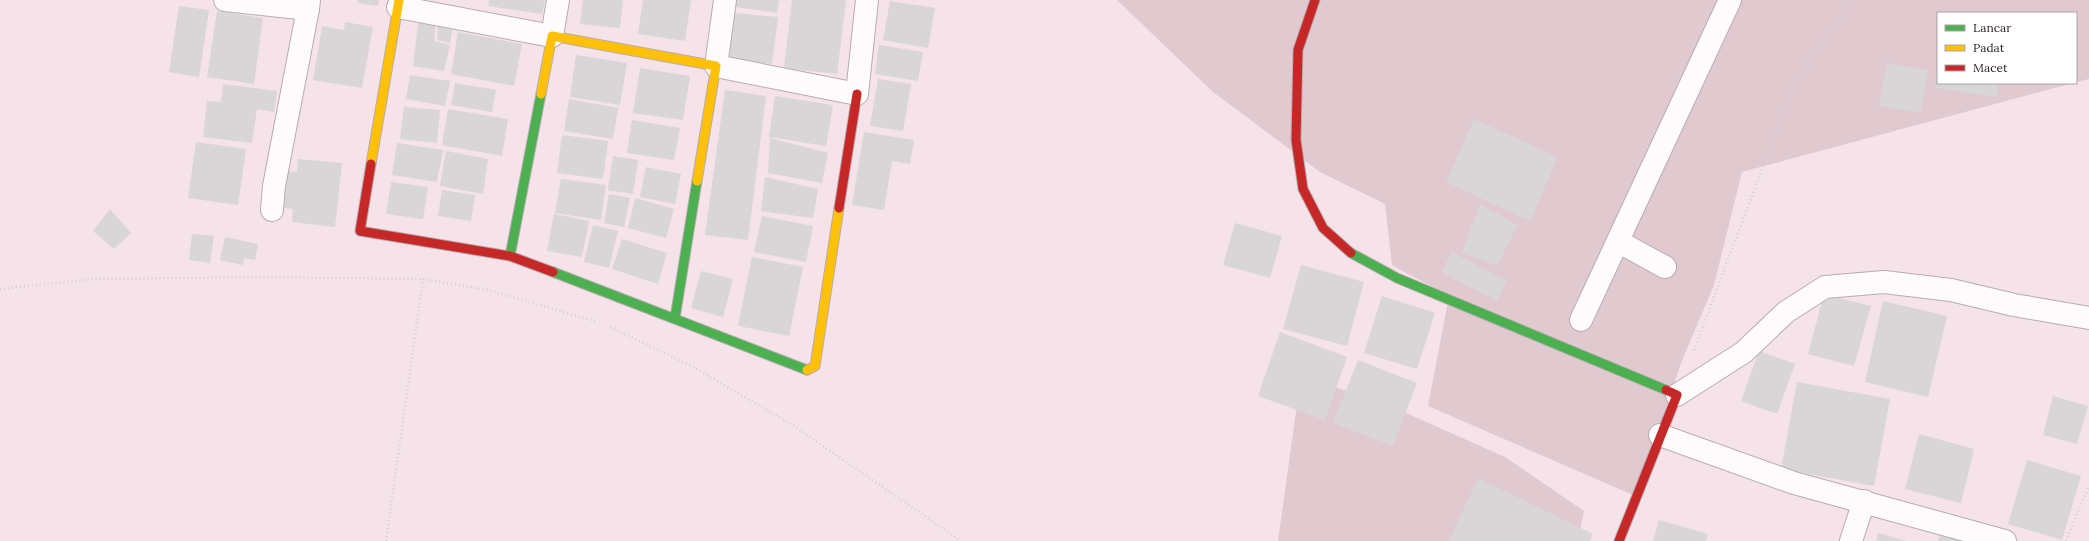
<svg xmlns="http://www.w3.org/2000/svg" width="2089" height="541" font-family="Lora,serif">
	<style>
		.green { fill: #e1c9d0 }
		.building { fill: #d8d6d7 }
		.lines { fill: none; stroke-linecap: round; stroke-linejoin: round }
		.street-casing { stroke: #b9abb0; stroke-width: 24 }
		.fast-casing { stroke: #b9abb0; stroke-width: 11 }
		.slow-casing { stroke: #b9abb0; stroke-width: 11 }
		.jam-casing { stroke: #b9abb0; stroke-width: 11 }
		.path { stroke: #d3cfd0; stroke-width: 2.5; stroke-dasharray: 1 3; stroke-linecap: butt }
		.street { stroke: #fefbfc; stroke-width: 22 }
		.fast { stroke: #4caf50; stroke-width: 9 }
		.slow { stroke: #ffc107; stroke-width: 9 }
		.jam { stroke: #c62828; stroke-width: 9 }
	</style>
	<rect width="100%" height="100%" fill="#f5e3e9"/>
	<!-- green -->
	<g class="green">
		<path d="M1117 0H2089V79L2076 82V13H1938V83H2073L1742 172 1714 285 1681 363 1649 458 1633 495 1428 406 1449 296 1392 265 1385 204 1320 172 1213 92Z"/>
		<path d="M1301 376 1386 404 1505 457 1584 511 1578 541H1278Z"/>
	</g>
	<!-- building -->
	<g class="building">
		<path d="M358 0H379L378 6 358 3Z"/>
		<path d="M489 0H545L542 14 488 6Z"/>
		<path d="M583 0H623L620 28 580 24Z"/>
		<path d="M643 0H691L685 41 638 34Z"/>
		<path d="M736 0H779L777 13 736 7Z"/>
		<path d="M792 0H846L837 74 784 68Z"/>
		<path d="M890 1 935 8 928 48 883 40Z"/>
		<path d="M179 6 209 10 199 77 169 72Z"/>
		<path d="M217 11 263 18 254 84 207 77Z"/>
		<path d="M734 13 778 17 772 64 729 59Z"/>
		<path d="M419 16 436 20 434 41 450 45 444 71 413 66Z"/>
		<path d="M345 22 373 27 362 88 313 80 322 26 344 30Z"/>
		<path d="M438 23 453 25 450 43 437 40Z"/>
		<path d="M458 32 522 44 514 86 451 74Z"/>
		<path d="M879 45 923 52 918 81 875 74Z"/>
		<path d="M576 55 627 63 620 105 570 97Z"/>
		<path d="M1887 63 1928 70 1920 113 1879 106Z"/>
		<path d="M640 68 690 76 683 120 633 113Z"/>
		<path d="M1937 72 1938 83H1999L1997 97 1935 88Z"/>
		<path d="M410 75 450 81 445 106 406 99Z"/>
		<path d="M878 79 911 84 903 131 870 126Z"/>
		<path d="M455 83 496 90 492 112 451 105Z"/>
		<path d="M223 84 277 91 274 112 257 109 252 143 203 137 207 101 221 102Z"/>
		<path d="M725 90 766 96 748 240 705 235Z"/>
		<path d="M775 96 833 105 826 146 769 137Z"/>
		<path d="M569 99 618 108 613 139 564 131Z"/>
		<path d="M404 107 440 110 437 143 400 139Z"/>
		<path d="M448 109 508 119 502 156 442 145Z"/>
		<path d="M1474 119 1558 157 1530 221 1446 182Z"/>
		<path d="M632 120 680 128 674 160 627 153Z"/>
		<path d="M864 132 914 140 910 164 892 161 884 210 852 205Z"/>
		<path d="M562 135 608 141 603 179 557 173Z"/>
		<path d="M770 138 828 153 822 183 768 173Z"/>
		<path d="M196 142 246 149 238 205 188 198Z"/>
		<path d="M397 143 443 150 437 182 392 175Z"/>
		<path d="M446 151 488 159 483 194 440 186Z"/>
		<path d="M613 156 638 160 633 194 608 190Z"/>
		<path d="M298 159 342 163 335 227 292 222 293 209 278 207 281 171 297 172Z"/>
		<path d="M646 167 681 174 675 204 640 197Z"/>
		<path d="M765 177 818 189 813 218 761 211Z"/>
		<path d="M561 179 606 185 601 220 555 213Z"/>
		<path d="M391 182 428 187 423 219 386 214Z"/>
		<path d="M442 190 475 195 471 221 438 216Z"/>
		<path d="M609 194 630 198 624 227 604 223Z"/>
		<path d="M635 198 674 209 666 238 628 228Z"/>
		<path d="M1480 204 1518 225 1497 266 1462 253Z"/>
		<path d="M110 209 131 233 114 249 93 231Z"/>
		<path d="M554 214 589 221 582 257 547 251Z"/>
		<path d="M762 216 813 226 806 262 754 252Z"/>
		<path d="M1235 223 1282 236 1270 278 1223 265Z"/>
		<path d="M593 225 618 231 609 268 584 262Z"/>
		<path d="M192 234 214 236 210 263 189 260Z"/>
		<path d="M225 237 258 244 255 260 244 258 243 265 220 260Z"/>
		<path d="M622 239 667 253 658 284 612 269Z"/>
		<path d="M1452 252 1507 281 1497 301 1441 272Z"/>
		<path d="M752 257 803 267 789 336 738 326Z"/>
		<path d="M1301 265 1364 282 1347 346 1283 329Z"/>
		<path d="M701 271 733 279 723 317 691 308Z"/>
		<path d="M1824 294 1871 306 1854 366 1808 354Z"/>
		<path d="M1382 296 1435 313 1417 369 1364 353Z"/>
		<path d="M1883 301 1947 316 1928 397 1865 382Z"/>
		<path d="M1280 332 1347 357 1325 420 1258 396Z"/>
		<path d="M1759 351 1795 364 1777 414 1741 401Z"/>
		<path d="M1358 360 1417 383 1393 446 1333 423Z"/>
		<path d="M1797 382 1890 399 1874 486 1781 469Z"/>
		<path d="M2053 396 2088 406 2077 444 2043 435Z"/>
		<path d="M1919 434 1974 449 1961 503 1905 489Z"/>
		<path d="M2027 460 2081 476 2062 540 2008 524Z"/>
		<path d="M1478 478 1593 534 1590 541H1449Z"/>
		<path d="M1659 520 1708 534 1706 541H1653Z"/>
		<path d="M1943 526 1989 541H1938Z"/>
		<path d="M1878 533 1906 541H1876Z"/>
	</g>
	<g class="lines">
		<defs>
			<g id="street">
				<path d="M225 0 308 9 309 0"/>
				<path d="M725 0 716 66 857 94 867 0"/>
				<path d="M398 7 552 36 558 0"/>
				<path d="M272 210 274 186 308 9"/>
				<path d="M1619 242 1665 267"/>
				<path d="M1581 320 1730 0"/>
				<path d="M1677 395 1744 352 1786 312 1825 287 1884 282 1951 290 2014 305 2089 318"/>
				<path d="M1660 435 1794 483 2005 541"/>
				<path d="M1851 541 1864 501"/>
			</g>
			<g id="fast">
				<path d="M1351 253 1397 278 1666 390"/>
				<path d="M510 256 541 94"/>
				<path d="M553 272 807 370"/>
				<path d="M675 318 697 181"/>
			</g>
			<g id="slow">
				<path d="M541 94 552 36 716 66 697 181"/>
				<path d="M371 164 399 0"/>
				<path d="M807 370 815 366 839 208"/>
			</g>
			<g id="jam">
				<path d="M1315 0 1298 50 1296 140 1303 189 1323 228 1351 253"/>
				<path d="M371 164 360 231 510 256 553 272"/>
				<path d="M839 208 857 94"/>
				<path d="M1619 541 1677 395 1666 390"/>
			</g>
		</defs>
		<!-- street casing -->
		<use href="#street" class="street-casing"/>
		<!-- fast casing -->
		<use href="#fast" class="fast-casing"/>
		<!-- slow casing -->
		<use href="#slow" class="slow-casing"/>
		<!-- jam casing -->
		<use href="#jam" class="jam-casing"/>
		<!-- path -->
		<g class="path">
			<path d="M0 289 93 279 258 277 423 279 488 290 598 322"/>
			<path d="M610 327 693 367 794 426 961 541"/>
			<path d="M1694 350 1796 79 1853 0"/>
			<path d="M386 541 423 279"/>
			<path d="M2066 541 2089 486"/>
		</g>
		<!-- street -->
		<use href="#street" class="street"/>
		<!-- fast -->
		<use href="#fast" class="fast"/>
		<!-- slow -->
		<use href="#slow" class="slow"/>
		<!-- jam -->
		<use href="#jam" class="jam"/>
	</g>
	<!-- legend -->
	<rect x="1937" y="12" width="140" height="72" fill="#ffffff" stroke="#a9a4a5"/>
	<rect x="1945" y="25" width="20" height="6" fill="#4caf50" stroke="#a9a4a5"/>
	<text x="1973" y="32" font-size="12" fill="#271c1f">Lancar</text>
	<rect x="1945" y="45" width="20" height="6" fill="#ffc107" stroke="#a9a4a5"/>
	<text x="1973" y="52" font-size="12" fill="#271c1f">Padat</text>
	<rect x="1945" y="65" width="20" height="6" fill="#c62828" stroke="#a9a4a5"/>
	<text x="1973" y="72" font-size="12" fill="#271c1f">Macet</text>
</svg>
